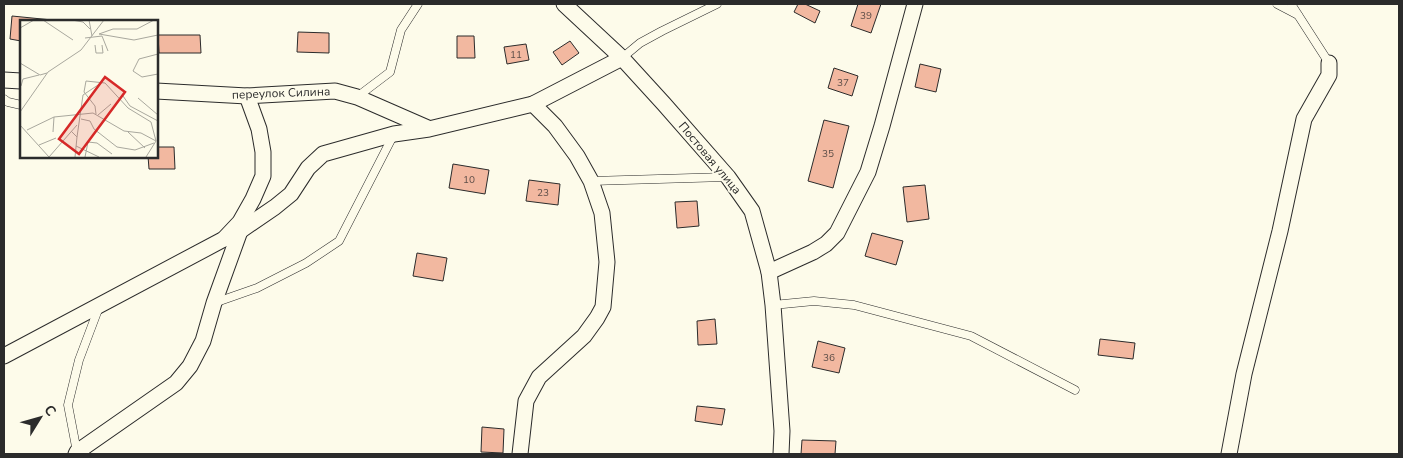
<svg xmlns="http://www.w3.org/2000/svg" width="1403" height="458" font-family="'Nunito Sans',sans-serif">
	<style>
		.building { fill: #f2b8a0; stroke: #2b2b2b }
		.lines { fill: none; stroke-linecap: round; stroke-linejoin: round }
		.service-casing { stroke: #2b2b2b; stroke-width: 9 }
		.minor-casing { stroke: #2b2b2b; stroke-width: 17 }
		.service { stroke: #fdfbea; stroke-width: 8 }
		.minor { stroke: #fdfbea; stroke-width: 15 }
		.labels { text-anchor: middle; stroke-width: 4; stroke-linejoin: round; paint-order: stroke }
		.number-label { font-size: 10px; fill: #5d4e48 }
		.street-label { font-size: 12px; fill: #2b2b2b; stroke: #fdfbea }
		.inset-road { fill: none; stroke: #a9a89e; stroke-width: 1 }
		.view { fill: #d62828; fill-opacity: 0.15; stroke: #d62828; stroke-width: 2.5 }
		.inset-edge { fill: none; stroke: #2b2b2b; stroke-width: 2.5 }
	</style>
	<rect width="100%" height="100%" fill="#fdfbea"/>
	<!-- building -->
	<g class="building">
		<path d="M798 4H805L820 11 815 23 794 12Z"/>
		<path d="M858 4H881L871 33 851 26Z"/>
		<path d="M12 16 52 20V21H21V41L10 39Z"/>
		<path d="M298 32 329 33V53L297 52Z"/>
		<path d="M158 35H200L201 53H159Z"/>
		<path d="M457 36H474L475 58H457Z"/>
		<path d="M570 41 579 53 562 65 553 52Z"/>
		<path d="M526 44 529 60 507 64 504 47Z"/>
		<path d="M920 64 941 69 936 92 915 87Z"/>
		<path d="M834 68 858 76 852 96 828 88Z"/>
		<path d="M824 120 849 126 833 188 808 181Z"/>
		<path d="M156 147H174L175 169H149L148 156H156Z"/>
		<path d="M453 164 489 170 485 194 449 188Z"/>
		<path d="M529 180 560 184 558 205 526 201Z"/>
		<path d="M925 185 929 219 907 222 903 187Z"/>
		<path d="M697 201 699 226 677 228 675 202Z"/>
		<path d="M872 233 903 241 896 265 865 256Z"/>
		<path d="M417 253 447 258 443 281 413 276Z"/>
		<path d="M715 319 717 344 698 345 697 321Z"/>
		<path d="M1100 339 1135 343 1133 359 1098 355Z"/>
		<path d="M818 341 845 348 839 373 812 367Z"/>
		<path d="M697 406 725 409 722 425 695 421Z"/>
		<path d="M482 427 504 429 503 453 481 452Z"/>
		<path d="M802 440 836 441 835 454H801Z"/>
	</g>
	<g class="lines">
		<defs>
			<g id="service">
				<path d="M1277 4 1298 15"/>
				<path d="M1291 4 1329 63"/>
				<path d="M622 58 640 43 662 31 717 4"/>
				<path d="M357 97 390 72 401 30 418 4"/>
				<path d="M4 99 8 102 21 105"/>
				<path d="M591 181 726 177"/>
				<path d="M214 303 257 288 306 263 339 241 393 136"/>
				<path d="M773 305 814 301 854 305 971 336 1075 390"/>
				<path d="M77 452 68 405 79 360 99 307"/>
			</g>
			<g id="minor">
				<path d="M564 4 622 58 664 104 728 177 752 211 769 272 773 305 782 431 781 454"/>
				<path d="M4 80 21 81"/>
				<path d="M156 91 247 96 335 91 357 97 428 128"/>
				<path d="M224 239 240 231 275 207 291 194 308 168 323 154 394 134 429 129 533 104 622 58"/>
				<path d="M769 272 813 252 826 244 837 233 868 172 882 126 915 4"/>
				<path d="M4 356 224 239 240 222 253 199 263 176V152L259 129 247 96"/>
				<path d="M76 454 77 452 176 383 190 366 203 341 214 303 240 231"/>
				<path d="M520 454 526 401 539 377 584 336 597 318 603 307 607 262 602 213 591 181 577 156 555 126 533 104"/>
				<path d="M1229 454 1244 374 1280 231 1304 119 1329 75V63"/>
			</g>
		</defs>
		<!-- service casing -->
		<use href="#service" class="service-casing"/>
		<!-- minor casing -->
		<use href="#minor" class="minor-casing"/>
		<!-- service -->
		<use href="#service" class="service"/>
		<!-- minor -->
		<use href="#minor" class="minor"/>
	</g>
	<g class="labels">
		<!-- number labels -->
		<g class="number-label">
			<text x="866" y="19">39</text>
			<text x="516" y="58">11</text>
			<text x="843" y="86">37</text>
			<text x="828" y="157">35</text>
			<text x="469" y="183">10</text>
			<text x="543" y="196">23</text>
			<text x="829" y="361">36</text>
		</g>
		<!-- street labels -->
		<g class="street-label">
			<text transform="translate(281 93) rotate(-2)" y="4">переулок Силина</text>
			<text transform="translate(710 158) rotate(50)" y="4">Постовая улица</text>
		</g>
	</g>
	<!-- overview -->
	<g transform="translate(20 20)">
		<rect width="138" height="138" fill="#fdfbea"/>
		<path class="inset-road" d="M23 0 53 20M52 0 63 2 70 9M69 0 72 16M0 8 14 0M79 14 114 20 138 15M79 14 93 9H117L134 0M65 18 82 16 88 31M75 25 76 33H83L82 25M138 34 119 39 113 51 122 57 138 54M0 43 20 55 27 53M1 66 3 59 19 55M103 76 110 86 138 101M118 78 138 95M0 92 28 52 61 30 84 0M76 94 75 86 64 72 66 61 85 63 108 88 131 102 136 121 126 137M78 95 91 84M61 99 70 101 74 109 97 127 115 130 134 123M0 105 29 137M7 110 34 97 73 93 104 111 121 113 136 121M51 111 57 117 55 137M33 112 34 97M108 112 125 128M57 117 63 75 81 63M19 125 36 118M56 126 79 137M29 137 57 105M65 137 68 122 77 123 92 134"/>
		<path class="view" d="M85 57 105 72 59 134 39 119Z"/>
		<rect width="138" height="138" class="inset-edge"/>
	</g>
	<!-- border -->
	<rect width="1403" height="458" fill="none" stroke="#2b2b2b" stroke-width="10"/>
	<!-- north arrow -->
	<g transform="translate(40 418) rotate(53)" stroke="#fdfbea" stroke-width="4" paint-order="stroke">
	<path d="M0-4L9 19L0 12L-9 19Z" fill="#2b2b2b"/>
	<text y="-8" font-size="14" font-weight="bold" text-anchor="middle" fill="#2b2b2b">С</text>
	</g>
</svg>
